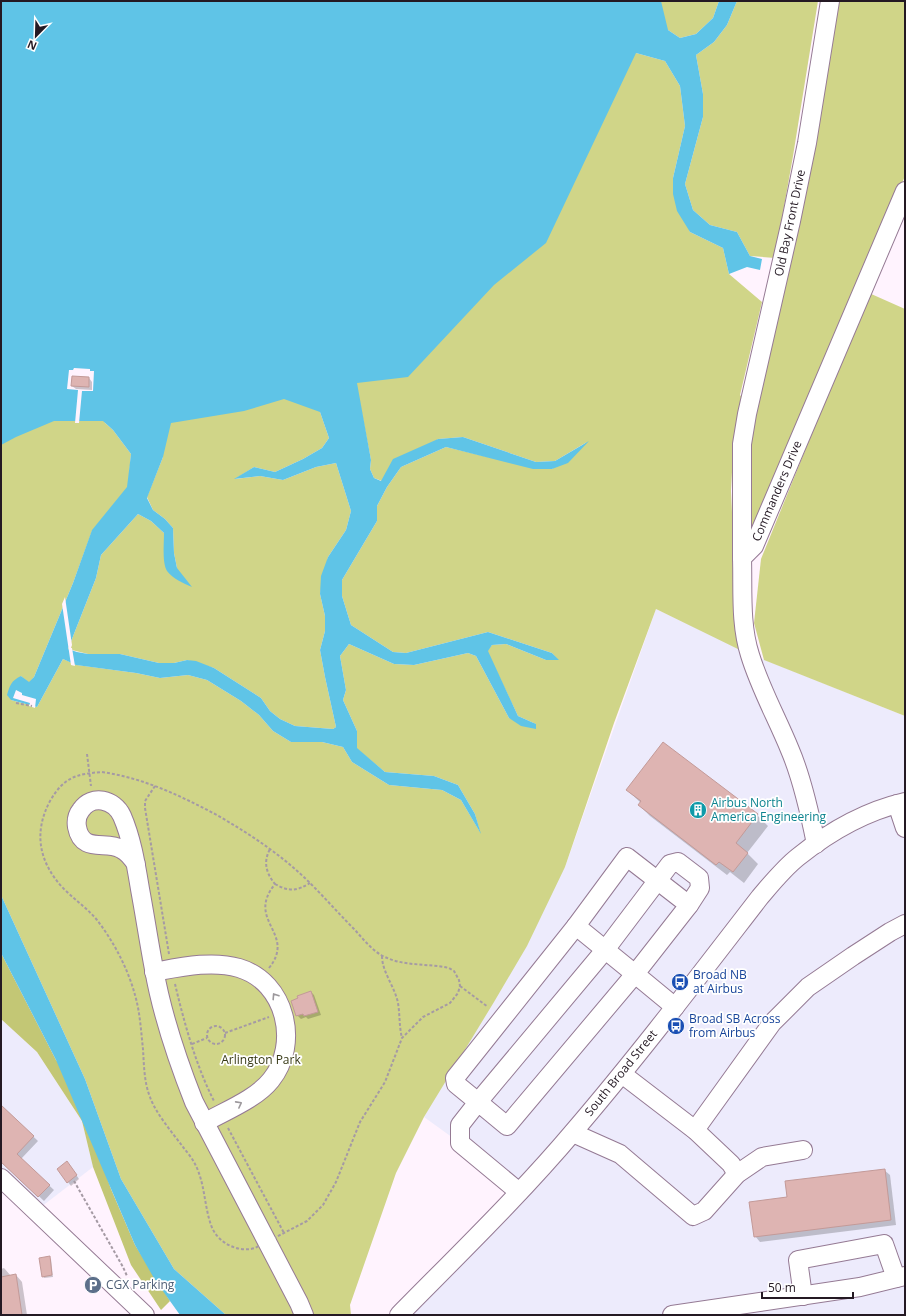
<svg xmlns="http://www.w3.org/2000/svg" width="906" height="1316" font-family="'Open Sans',sans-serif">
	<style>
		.industrial { fill: #edebfc }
		.green { fill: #d0d588; fill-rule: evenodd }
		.forest { fill: #c3c775 }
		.water { fill: #5fc4e7; fill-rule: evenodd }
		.pier { fill: #fff3fe }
		.shadow { fill: #0003 }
		.building { fill: #deb4b2; stroke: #c39a98 }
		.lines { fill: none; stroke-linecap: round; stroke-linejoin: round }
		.minor-casing { stroke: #957a94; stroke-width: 20 }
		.path { stroke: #a59aa4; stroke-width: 2; stroke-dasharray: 3 2; stroke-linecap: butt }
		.minor { stroke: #fff; stroke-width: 18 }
		.oneway { stroke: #9c989c }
		.labels { text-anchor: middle; stroke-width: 3.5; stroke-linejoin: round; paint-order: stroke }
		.street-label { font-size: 12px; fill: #241923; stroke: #fff }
		.culture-label { font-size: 12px; fill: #0d838f; stroke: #fff; text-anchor: start }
		.transit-label { font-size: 12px; fill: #164399; stroke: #fff; text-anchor: start }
		.park-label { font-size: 12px; fill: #373915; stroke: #fff }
		.service-label { font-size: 12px; fill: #4e5e75; stroke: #fff; text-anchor: start }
	</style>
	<rect width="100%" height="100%" fill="#fff3fe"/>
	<!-- industrial -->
	<g class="industrial">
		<path d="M656 609 750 654 905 716V1315H412L518 1192 460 1143 424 1117 565 867Z"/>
		<path d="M1 1019 37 1052 82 1121 93 1167 41 1207 1 1170Z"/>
	</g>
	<!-- green -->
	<g class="green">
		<path d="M472 1H719L713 18 696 34 680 38 668 30 636 53 665 61 680 86 685 126 673 178 690 232 723 248 729 274 762 302 740 395 743 399 733 453 731 491 735 576 742 651 656 609 614 723 565 867 527 946 494 1002 424 1117 396 1173 350 1305 351 1315H226L174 1269 121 1179 85 1079 1 895V206ZM356 383 371 460 370 469 374 478 382 481 438 439 463 437 536 462 555 461 587 442 552 469 492 458 446 447 401 467 387 487 377 506V521L342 580V596L351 625 393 652 406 653 488 632 552 653 558 660H546L506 644 492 645 487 651 518 716 536 724 509 718 476 656 468 653 414 665 394 664 349 644 340 656 346 690 343 700 357 731 356 748 385 772 434 776 458 785 475 814 480 832 461 800 442 790 389 785 352 762 343 747 322 742H291L273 731 259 715 241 701 207 680 188 675 160 678 136 673 77 665 63 659 37 707 11 700 21 676 29 683 34 677 73 583 92 531 128 487 131 454 113 430 104 422 163 457 147 497 153 510 165 519 173 528 174 553 177 568 164 556V533L151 521 138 514 101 555 96 578 68 649 88 654H120L159 663H174L187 660 214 668 261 698 270 711 280 719 295 726 333 729 336 727 325 677 320 650 325 631V616L320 594 328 557 346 530 351 511 336 463 316 467 283 480 260 476 235 479 254 467 275 472 303 459 322 448 329 438 320 412Z"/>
		<path d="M737 1H818L793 156 775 258 750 256 737 232 710 225 693 210 685 184 703 117V94L696 55 714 42 727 25Z"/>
		<path d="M834 1H905V176L753 536 747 521V445Z"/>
		<path d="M869 293 905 309V716L764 660 754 623 761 559Z"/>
	</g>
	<!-- forest -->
	<path class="forest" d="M1 953 56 1060 73 1082 111 1189 135 1245 170 1301 161 1310 131 1265 93 1167 82 1121 37 1052 1 1019Z"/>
	<!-- water -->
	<g class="water">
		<path d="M1 1H661L668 30 680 38 696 34 713 18 719 1H737L727 25 714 42 696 55 703 94V117L685 184 693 210 710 225 737 232 750 256 762 259 760 270 747 267 729 274 723 248 690 232 677 211 673 194V178L685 126 680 86 665 61 636 53 546 243 494 285 408 377 357 383 371 460 370 469 374 478 381 481 393 459 438 439 463 437 536 462 555 461 589 441 568 463 552 469H533L446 447 401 467 387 487 377 506V521L342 580V596L351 625 393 652 406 653 488 632 552 653 559 660H546L506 644 492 645 488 651 518 716 536 724V729L521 726 509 718 476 656 468 653 414 665 394 664 349 644 340 656 346 690 343 700 357 731V748L385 772 434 776 458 785 475 814 481 834 461 800 442 790 389 785 352 762 343 747 322 742H291L273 731 259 715 241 701 207 680 188 675 160 678 136 673 76 665 63 659 37 707 11 700 7 695C10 685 11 681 21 676L29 682 34 677 73 583 92 530 127 487 131 454 113 430 103 421H54L16 437 1 445ZM284 399 320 412 329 438 322 448 303 459 275 472 254 467 234 479 260 476 283 480 316 467 336 463 351 511 346 530 328 557 321 576 320 594 325 616V631L320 650 325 677 336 727 333 729 295 726 280 719 270 711 261 698 214 668 196 661 187 660 174 663H159L120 654H88L77 652 68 649 96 578 101 555 138 514 151 521 164 533C164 543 162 563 167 571 173 579 183 583 192 587L177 568 174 553 173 528 165 519 153 510 147 498 163 457 171 423 244 411Z"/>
		<path d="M1 895 85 1079 121 1179 174 1269 226 1315H180L155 1280 135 1245 56 1060 1 953Z"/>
	</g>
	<!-- pier -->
	<g class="pier">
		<path d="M74 368 90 369V371H94L93 391H82L79 423H75L78 390 67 389 69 370H73Z"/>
		<path d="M65 597 72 645 71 648H72L75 666 71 665 62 604Z"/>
		<path d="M16 690 22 693V695L36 699 35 708 29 706 30 703 13 698Z"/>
	</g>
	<!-- shadow -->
	<g class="shadow">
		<path d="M89 378 92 382V390L76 389 72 386Z"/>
		<path d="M627 790 757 815 768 826 747 853 758 864 744 883 730 872 727 875 650 816 639 805 641 803Z"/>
		<path d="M311 992 314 995 321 1015 308 1019 306 1017 301 1019 297 1015Z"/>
		<path d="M3 1108 38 1141 21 1159 54 1190 44 1201 1 1160V1110Z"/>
		<path d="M70 1166 79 1179 71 1186 68 1182Z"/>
		<path d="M884 1170 890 1175 896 1225 760 1242 755 1236 788 1198Z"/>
		<path d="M49 1258 51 1259 53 1277 44 1278 43 1276Z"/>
		<path d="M4 1268 11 1276 16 1275 22 1282 27 1315H1V1269Z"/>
	</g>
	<!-- building -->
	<g class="building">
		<path d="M72 376 89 377V387L71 386Z"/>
		<path d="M663 742 758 814 736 843 748 853 733 872 719 862 716 865 638 805 641 801 626 790Z"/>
		<path d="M311 991 318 1012 304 1016 303 1014 296 1016 291 1001 298 998 297 996Z"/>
		<path d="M1 1105 34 1136 17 1154 50 1185 38 1197 1 1162Z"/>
		<path d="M67 1161 77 1175 67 1183 57 1169Z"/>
		<path d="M885 1169 891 1220 754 1237 749 1202 787 1197 785 1181Z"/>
		<path d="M50 1256 52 1275 42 1277 39 1258Z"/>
		<path d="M16 1274 22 1315H1V1277Z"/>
	</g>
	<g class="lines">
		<defs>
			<g id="minor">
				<path d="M742 558V444L747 414 791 221 807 143 830 1"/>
				<path d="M897 804 905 828"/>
				<path d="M816 844C810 814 802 778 790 750 777 718 760 688 750 655 740 624 743 590 742 558L754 546 905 191"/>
				<path d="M136 864C132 858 128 852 121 849 106 840 82 854 77 827 76 821 77 815 81 810 92 794 114 799 122 816 132 839 136 865 140 889 145 916 149 943 154 969 162 1015 177 1059 194 1102L299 1303 304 1315"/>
				<path d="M576 926 455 1078 456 1084 478 1102 605 950 670 864 678 862 699 878 700 888 689 905"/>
				<path d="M154 972C181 967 212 960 239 968 286 982 300 1044 271 1080 256 1099 225 1111 204 1123"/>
				<path d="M622 1074 695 1130 731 1164 737 1174"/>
				<path d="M695 1130 772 1023 808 987 853 956 890 932 905 924"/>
				<path d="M573 1133 620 1154 693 1216 704 1211 737 1174 762 1157 803 1150"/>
				<path d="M1 1178 145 1315"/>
				<path d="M519 1192 460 1143V1125L478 1102 507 1126 635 974 576 926 627 857 689 905 635 974 675 1007"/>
				<path d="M803 1296 798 1260 884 1244 896 1278"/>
				<path d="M399 1315C458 1255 520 1195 574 1131 639 1055 699 976 760 897 772 883 784 868 798 857 829 832 866 811 905 802"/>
				<path d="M672 1315 860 1287 905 1276"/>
			</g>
		</defs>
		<!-- minor casing -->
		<use href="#minor" class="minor-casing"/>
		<!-- path -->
		<g class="path">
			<path d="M16 703 32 706"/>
			<path d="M87 754 91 786"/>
			<path d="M102 772C143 778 179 795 215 814 250 834 282 855 311 884 326 899 340 915 355 930 363 939 371 949 381 955 402 967 427 963 449 968L454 971 459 980 460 986 458 993 450 1003 423 1017 402 1038 385 1082 360 1122 336 1182 323 1205 307 1221 255 1248C238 1253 217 1243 211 1225 204 1205 205 1183 195 1164 192 1158 187 1152 183 1147 172 1132 156 1114 150 1097 144 1082 144 1065 143 1049 141 1031 140 1012 135 995 128 969 114 942 97 920 87 908 75 900 64 889 39 863 33 833 50 801 64 777 76 774 102 772Z"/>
			<path d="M155 786 145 801V808L169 954"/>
			<path d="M275 884C289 892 297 891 310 883"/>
			<path d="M382 956C382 972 395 987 398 1003 400 1015 399 1026 402 1038"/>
			<path d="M269 968C297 933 245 921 275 884 266 873 263 862 270 849"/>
			<path d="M175 984C184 1022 196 1066 214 1101"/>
			<path d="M460 986 488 1007"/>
			<circle cx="216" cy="1035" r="9"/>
			<path d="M225 1033 269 1017"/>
			<path d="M192 1044 207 1038"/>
			<path d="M228 1128 284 1233"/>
			<path d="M74 1181 123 1267 127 1276"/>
		</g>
		<!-- minor -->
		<use href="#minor" class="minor"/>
	</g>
	<!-- one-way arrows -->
	<defs><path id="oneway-chevron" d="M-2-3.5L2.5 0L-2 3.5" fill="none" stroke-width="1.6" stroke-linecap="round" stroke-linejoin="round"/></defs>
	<g class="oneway">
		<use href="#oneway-chevron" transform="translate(275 996) rotate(-123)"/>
		<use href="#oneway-chevron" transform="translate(239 1104) rotate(-28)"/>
	</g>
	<!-- icons -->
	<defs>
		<symbol id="building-disc" viewBox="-11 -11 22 22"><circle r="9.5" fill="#0f9aa8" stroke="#fff"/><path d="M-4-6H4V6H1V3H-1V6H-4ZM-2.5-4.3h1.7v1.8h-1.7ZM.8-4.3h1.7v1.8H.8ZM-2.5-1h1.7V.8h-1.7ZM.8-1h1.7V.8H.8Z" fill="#fff"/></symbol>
		<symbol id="bus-disc" viewBox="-11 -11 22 22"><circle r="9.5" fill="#1a4fb4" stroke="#fff"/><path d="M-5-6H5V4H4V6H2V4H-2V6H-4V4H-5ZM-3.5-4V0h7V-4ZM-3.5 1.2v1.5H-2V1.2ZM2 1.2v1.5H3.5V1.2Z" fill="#fff"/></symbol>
		<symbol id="parking-disc" viewBox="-11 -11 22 22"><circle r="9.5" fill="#5c6f8a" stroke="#fff"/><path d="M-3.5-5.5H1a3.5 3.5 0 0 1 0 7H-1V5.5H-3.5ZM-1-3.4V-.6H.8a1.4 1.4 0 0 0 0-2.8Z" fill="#fff"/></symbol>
	</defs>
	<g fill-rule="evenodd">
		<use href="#building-disc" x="688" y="800" width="20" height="20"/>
		<use href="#bus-disc" x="670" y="972" width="20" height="20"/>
		<use href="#bus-disc" x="666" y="1016" width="20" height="20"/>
		<use href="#parking-disc" x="83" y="1275" width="20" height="20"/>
	</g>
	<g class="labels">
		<!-- street labels -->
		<g class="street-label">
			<text transform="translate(790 223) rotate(-78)" y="4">Old Bay Front Drive</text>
			<text transform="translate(777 491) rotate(-67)" y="4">Commanders Drive</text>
			<text transform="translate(621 1073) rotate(-51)" y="4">South Broad Street</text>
		</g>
		<!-- culture labels -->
		<g class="culture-label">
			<text x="711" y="807">Airbus North<tspan x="711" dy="14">America Engineering</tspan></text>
		</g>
		<!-- transit labels -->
		<g class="transit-label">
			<text x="693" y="979">Broad NB<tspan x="693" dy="14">at Airbus</tspan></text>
			<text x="689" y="1023">Broad SB Across<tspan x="689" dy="14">from Airbus</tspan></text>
		</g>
		<!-- park labels -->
		<g class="park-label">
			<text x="261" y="1064">Arlington Park</text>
		</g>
		<!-- service labels -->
		<g class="service-label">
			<text x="106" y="1289">CGX Parking</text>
		</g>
	</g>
	<!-- border -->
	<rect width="906" height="1316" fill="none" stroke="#241923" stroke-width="4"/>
	<!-- north arrow -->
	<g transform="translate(36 36) rotate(203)" stroke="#ffffff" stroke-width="3" paint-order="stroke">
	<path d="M0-3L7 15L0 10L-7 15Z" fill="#241923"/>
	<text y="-6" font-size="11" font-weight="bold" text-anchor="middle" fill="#241923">N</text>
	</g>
	<!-- scale -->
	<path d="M762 1292v6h91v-6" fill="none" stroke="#241923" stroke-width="2"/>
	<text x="768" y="1292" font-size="12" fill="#241923" stroke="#ffffff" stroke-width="3" paint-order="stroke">50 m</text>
</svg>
